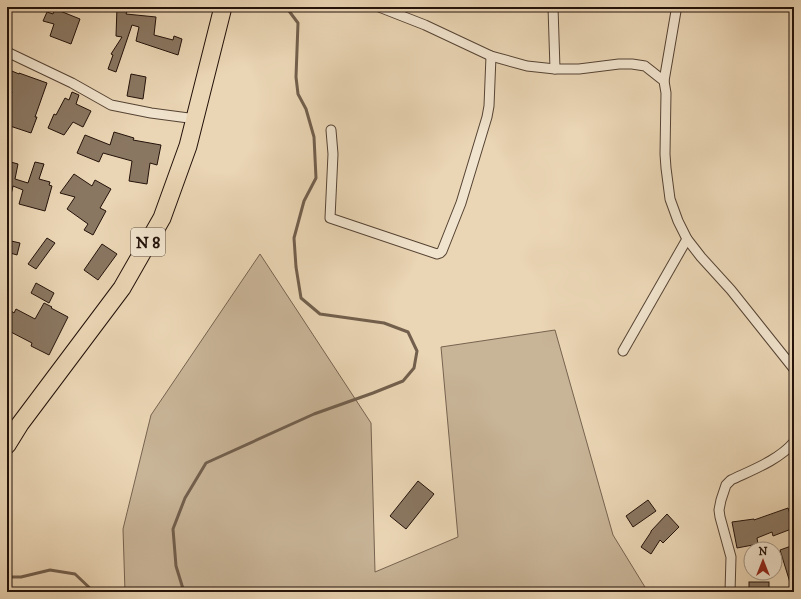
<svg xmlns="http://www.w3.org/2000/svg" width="801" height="599" font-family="'IM FELL DW Pica',serif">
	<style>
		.green { fill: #c8b497; stroke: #766350 }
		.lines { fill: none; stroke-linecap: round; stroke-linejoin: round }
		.stream { stroke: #725f4d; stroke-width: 3 }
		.building { fill: #8a7762; stroke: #23120a }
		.street-casing { stroke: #554334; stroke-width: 11 }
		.highway-casing { stroke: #23120a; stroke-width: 19 }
		.street { stroke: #f1e4ce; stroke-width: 9 }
		.highway { stroke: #ead5b4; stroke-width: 17 }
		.labels { text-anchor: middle; stroke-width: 3.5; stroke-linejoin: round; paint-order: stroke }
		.shield { fill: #f1e4ce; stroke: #615145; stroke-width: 1 }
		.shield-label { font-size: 16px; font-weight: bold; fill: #23120a }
	</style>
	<rect width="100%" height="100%" fill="#ead5b4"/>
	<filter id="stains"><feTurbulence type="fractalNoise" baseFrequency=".005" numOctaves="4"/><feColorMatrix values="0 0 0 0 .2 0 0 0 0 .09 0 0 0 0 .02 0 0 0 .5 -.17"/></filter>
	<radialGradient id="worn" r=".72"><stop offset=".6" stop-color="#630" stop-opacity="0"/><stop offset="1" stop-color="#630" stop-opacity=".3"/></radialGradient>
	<!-- green -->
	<path class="green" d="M260 254 371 423 375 572 458 537 441 347 555 330 613 535 648 592H125L123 529 151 415Z"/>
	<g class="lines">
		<!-- stream -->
		<g class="stream">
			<path d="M7 576 8 577H21L50 570 75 574 94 592"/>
			<path d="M184 592 176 566 173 529 185 498 206 463 314 414 373 393 403 381 414 368 417 351 408 332 384 323 320 314 301 298 296 267 294 238 304 201 316 178 314 137 306 109 298 94 296 77 298 23 286 7"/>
		</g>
	</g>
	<!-- building -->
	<g class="building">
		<path d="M117 7H129L126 14 156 17 154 35 173 40 174 36 182 39 178 55 136 41 139 27 132 25 116 72 108 69 113 55 111 54 122 37 116 36Z"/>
		<path d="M55 9 80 19 71 44 50 36 54 24 43 21 47 12 53 14Z"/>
		<path d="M7 69 19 74V73L47 83 35 117H37L31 133 7 125V107L12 92 7 90Z"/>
		<path d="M131 74 146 77 143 99 127 96Z"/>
		<path d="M72 92 79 95 76 104 91 111 83 127 73 122 64 135 48 128 54 114 56 115 65 98 69 100Z"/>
		<path d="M114 132 134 138 133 140 161 145 157 165 150 163 147 184 129 181 132 161 103 153 99 162 77 153 85 135 110 145Z"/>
		<path d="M7 161 18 164 15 179 28 183 35 162 44 164 39 179 50 182 49 185 52 186 45 211 19 204 23 190 13 186 10 199H7Z"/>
		<path d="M74 174 92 186 95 180 111 189 100 208 106 211 93 235 84 230 88 224 67 209 75 197 60 193Z"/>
		<path d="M47 238 55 243 36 269 28 264Z"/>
		<path d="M7 240 20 243 17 255 7 252Z"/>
		<path d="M102 244 117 254 98 280 84 270Z"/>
		<path d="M36 283 54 293 49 303 31 293Z"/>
		<path d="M44 303 52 307 51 308 68 317 49 355 31 346 32 343 7 330V308L14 313 16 309 35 319Z"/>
		<path d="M418 481 434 494 406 529 390 516Z"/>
		<path d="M648 500 656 511 633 527 626 516Z"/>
		<path d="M788 508 794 525V528L773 536 772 532 757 538 758 544 737 548 732 522 754 519V520Z"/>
		<path d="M667 514 679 527 663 543 660 540 651 554 641 547 651 532V531Z"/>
		<path d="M794 545V589H792L780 550Z"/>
		<rect x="749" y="582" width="20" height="10"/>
	</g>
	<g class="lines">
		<defs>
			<g id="street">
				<path d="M379 7 425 25 491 56 527 66 555 69H579L619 64H632L645 66 664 81 666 93 665 154 666 168 670 199 678 221 687 239 701 257 731 290 794 369"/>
				<path d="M553 7 555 69"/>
				<path d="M7 52 72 83 111 105 151 113 196 119"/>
				<path d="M664 81 676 11"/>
				<path d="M331 130 333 154 330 218 437 254 440 253 442 251 461 203 487 117 489 106 491 56"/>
				<path d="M623 351 687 239"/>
				<path d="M730 592 731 557 720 517 719 510 721 500 726 485 731 480C752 470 779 460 794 442"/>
			</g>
			<path id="highway" d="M7 445 20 424 122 288 162 218 188 146 223 7"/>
		</defs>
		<!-- street casing -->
		<use href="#street" class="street-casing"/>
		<!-- highway casing -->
		<use href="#highway" class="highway-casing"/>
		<!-- street -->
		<use href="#street" class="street"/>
		<!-- highway -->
		<use href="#highway" class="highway"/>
	</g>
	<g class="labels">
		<!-- shield labels -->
		<rect class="shield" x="131" y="228" width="34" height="28" rx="3"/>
		<g class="shield-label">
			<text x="148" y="248">N 8</text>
		</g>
	</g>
	<!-- margin -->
	<rect width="801" height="599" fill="none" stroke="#ead5b4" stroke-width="24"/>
	<rect x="8" y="8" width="785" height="583" fill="none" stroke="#23120a" stroke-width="2"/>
	<rect x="12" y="12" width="777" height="575" fill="none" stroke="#23120a"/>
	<!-- north arrow -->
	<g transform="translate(763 561)"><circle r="19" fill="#f1e4ce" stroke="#9f9080"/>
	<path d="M0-3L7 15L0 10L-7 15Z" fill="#8f2418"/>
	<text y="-6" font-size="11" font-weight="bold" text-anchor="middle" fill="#23120a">N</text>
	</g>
	<rect width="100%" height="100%" filter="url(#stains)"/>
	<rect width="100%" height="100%" fill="url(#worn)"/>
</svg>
